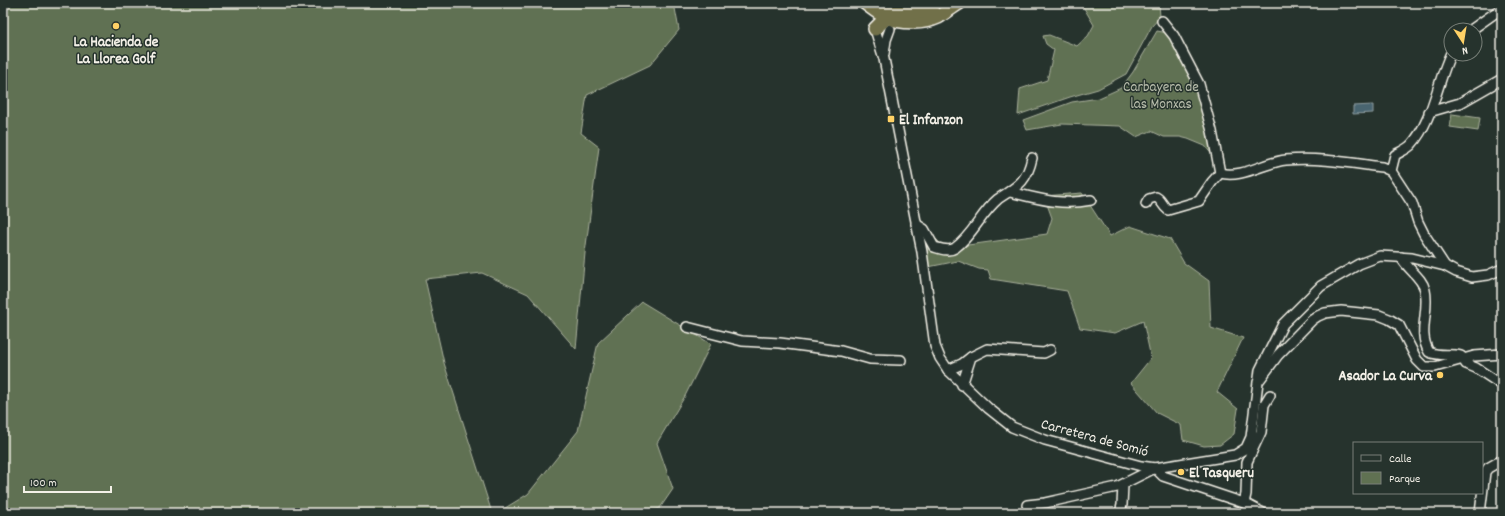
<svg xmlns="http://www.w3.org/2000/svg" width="1505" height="516" font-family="Dekko,sans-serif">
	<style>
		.green { fill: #607152; stroke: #aab19d }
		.water { fill: #4a6570; stroke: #8e9da0 }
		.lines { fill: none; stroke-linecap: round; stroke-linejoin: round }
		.minor-casing { stroke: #f4f1e8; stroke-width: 12 }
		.highway-casing { stroke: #f4f1e8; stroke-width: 16 }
		.minor { stroke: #26332d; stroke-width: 9 }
		.highway { stroke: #71704a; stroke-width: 13 }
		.poi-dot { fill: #ffd166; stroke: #26332d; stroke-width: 1.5 }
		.labels { text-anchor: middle; stroke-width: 3; stroke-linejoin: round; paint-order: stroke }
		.poi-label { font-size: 15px; font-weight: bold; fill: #f4f1e8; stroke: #26332d; text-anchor: start }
		.park-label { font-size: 15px; fill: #b9beac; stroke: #26332d }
		.street-label { font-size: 15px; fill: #f4f1e8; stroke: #26332d }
	</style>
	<rect width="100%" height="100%" fill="#26332d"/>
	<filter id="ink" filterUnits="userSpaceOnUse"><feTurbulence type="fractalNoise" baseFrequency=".025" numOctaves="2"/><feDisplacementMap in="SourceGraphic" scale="8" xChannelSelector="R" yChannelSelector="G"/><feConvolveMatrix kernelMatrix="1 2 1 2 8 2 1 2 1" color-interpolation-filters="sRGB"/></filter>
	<g filter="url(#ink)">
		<!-- green -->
		<g class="green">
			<path d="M3 3H674L679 30 650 65 587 95 581 133 599 147 585 253 576 349 528 294 482 273 425 279 444 363 492 513H3Z"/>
			<path d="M1081 3H1159L1160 17 1152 26 1126 74 1098 89 1070 97 1018 115 1020 89 1047 80 1054 50 1046 44 1043 36 1049 35 1077 46 1088 36 1094 25Z"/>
			<path d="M1157 31 1168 33 1197 85 1213 156 1205 146 1188 139 1180 137H1164L1151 131 1136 137 1120 126 1062 124 1027 130 1023 120 1072 102 1099 98 1121 88 1133 72Z"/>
			<path d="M1452 114 1480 118 1478 131 1450 127Z"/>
			<path d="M1082 193 1110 236 1130 226 1170 239 1184 263 1209 281 1211 328 1243 338 1217 392 1238 409 1234 434 1220 445 1204 446 1183 440 1181 425 1157 413 1131 383 1151 358 1143 321 1115 333 1080 328 1067 291 991 279 988 270 979 269 958 261 928 267 923 233 934 237 943 246 968 245 1047 234 1052 218 1044 196Z"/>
			<path d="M642 302 711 344 685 396 657 443 673 489 660 508 648 513H497L528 494 578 431 598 343Z"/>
		</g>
		<!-- water -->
		<path class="water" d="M1373 105V113L1353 114V106Z"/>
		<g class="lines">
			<defs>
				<g id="minor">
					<path d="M1162 21 1174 36 1199 84 1212 131 1220 173C1242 179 1265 162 1286 160 1318 157 1351 163 1382 167L1391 171"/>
					<path d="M875 29 884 59 922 252 935 346 940 358 948 370 988 408 1012 427 1045 440 1141 466 1155 468 1235 455 1246 448 1251 437 1258 382 1278 355 1312 320 1318 316 1325 313 1341 311 1379 315 1389 319 1399 325 1417 360 1424 367H1435L1474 356 1502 354"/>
					<path d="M1471 30 1502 8"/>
					<path d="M884 54 886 40 890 29"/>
					<path d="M1429 112 1460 103 1502 79"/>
					<path d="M1010 192C1039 199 1061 206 1091 200"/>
					<path d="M1146 204 1149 199 1156 197C1162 200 1162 206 1168 210L1199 201 1212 182 1220 173"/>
					<path d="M916 224 924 229 934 247C941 249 949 252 955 248 973 235 981 213 998 199 1006 193 1015 189 1022 181 1028 174 1030 167 1032 158"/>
					<path d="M1401 257C1407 269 1422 277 1425 290 1430 311 1417 332 1429 352 1440 357 1450 353 1461 356L1466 364 1476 368 1502 385"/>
					<path d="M1445 266 1424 234 1418 222 1412 203 1391 171 1395 155C1400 152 1407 149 1411 145 1433 121 1437 82 1451 53"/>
					<path d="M687 327 742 341 780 343 841 351 870 359 901 360"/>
					<path d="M948 370 962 364 971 357"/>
					<path d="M1259 378 1260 370 1283 324 1321 286 1359 264 1380 256 1412 258 1445 266 1456 272 1472 277 1488 275 1502 269"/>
					<path d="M962 385 971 357 987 349 1044 353 1050 350"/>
					<path d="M1252 451 1261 432 1264 405 1270 395"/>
					<path d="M1155 468 1163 476 1244 503 1263 513"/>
					<path d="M1244 503 1246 494 1247 462 1252 451 1247 449"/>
					<path d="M1027 505 1045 503 1117 487 1155 468"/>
					<path d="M1120 513 1122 505 1123 485"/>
					<path d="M1480 513 1485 472 1488 468 1502 460"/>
				</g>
				<g id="highway">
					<path d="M865 3C872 8 879 14 886 17 901 23 923 24 938 17 945 13 952 7 959 3"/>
					<path d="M879 3C896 10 914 14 932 11"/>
					<path d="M875 29 887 17 894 14"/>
				</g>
			</defs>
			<!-- minor casing -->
			<use href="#minor" class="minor-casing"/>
			<!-- highway casing -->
			<use href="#highway" class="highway-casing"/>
			<!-- minor -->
			<use href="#minor" class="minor"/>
			<!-- highway -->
			<use href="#highway" class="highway"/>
		</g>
	</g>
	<!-- markers -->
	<g class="poi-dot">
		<circle cx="116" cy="26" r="4"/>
		<rect x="887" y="115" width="8" height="8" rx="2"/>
		<circle cx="1440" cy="375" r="4"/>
		<circle cx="1181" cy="472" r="4"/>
	</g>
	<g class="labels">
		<!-- poi labels -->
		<g class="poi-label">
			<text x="116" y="46" text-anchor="middle">La Hacienda de<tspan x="116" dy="17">La Llorea Golf</tspan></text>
			<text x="899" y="124">El Infanzon</text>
			<text x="1432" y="380" text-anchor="end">Asador La Curva</text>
			<text x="1189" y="477">El Tasqueru</text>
		</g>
		<!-- park labels -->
		<g class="park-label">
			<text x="1161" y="91">Carbayera de<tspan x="1161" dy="17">las Monxas</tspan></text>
		</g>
		<!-- street labels -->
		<g class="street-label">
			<text transform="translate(1095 437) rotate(15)" y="5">Carretera de Somió</text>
		</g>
	</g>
	<!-- margin -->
	<rect width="1505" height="516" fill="none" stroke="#26332d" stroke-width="16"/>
	<rect x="8" y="8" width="1489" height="500" fill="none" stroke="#f4f1e8" stroke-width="1.5" filter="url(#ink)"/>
	<!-- legend -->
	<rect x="1353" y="442" width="130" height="52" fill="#26332d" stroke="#787f78"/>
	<rect x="1361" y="455" width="20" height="6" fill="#26332d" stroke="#787f78"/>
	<text x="1389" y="462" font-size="12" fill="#f4f1e8">Calle</text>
	<rect x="1361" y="472" width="20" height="12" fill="#607152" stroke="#787f78"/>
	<text x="1389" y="482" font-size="12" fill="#f4f1e8">Parque</text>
	<!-- north arrow -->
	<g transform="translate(1463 42) rotate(168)"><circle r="19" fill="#26332d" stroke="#787f78"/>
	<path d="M0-3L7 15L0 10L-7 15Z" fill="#ffd166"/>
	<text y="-6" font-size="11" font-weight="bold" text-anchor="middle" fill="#f4f1e8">N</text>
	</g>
	<!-- scale -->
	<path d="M24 486v6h87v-6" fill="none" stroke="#f4f1e8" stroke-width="2"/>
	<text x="30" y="486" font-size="12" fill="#f4f1e8" stroke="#26332d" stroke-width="3" paint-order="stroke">100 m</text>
</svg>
